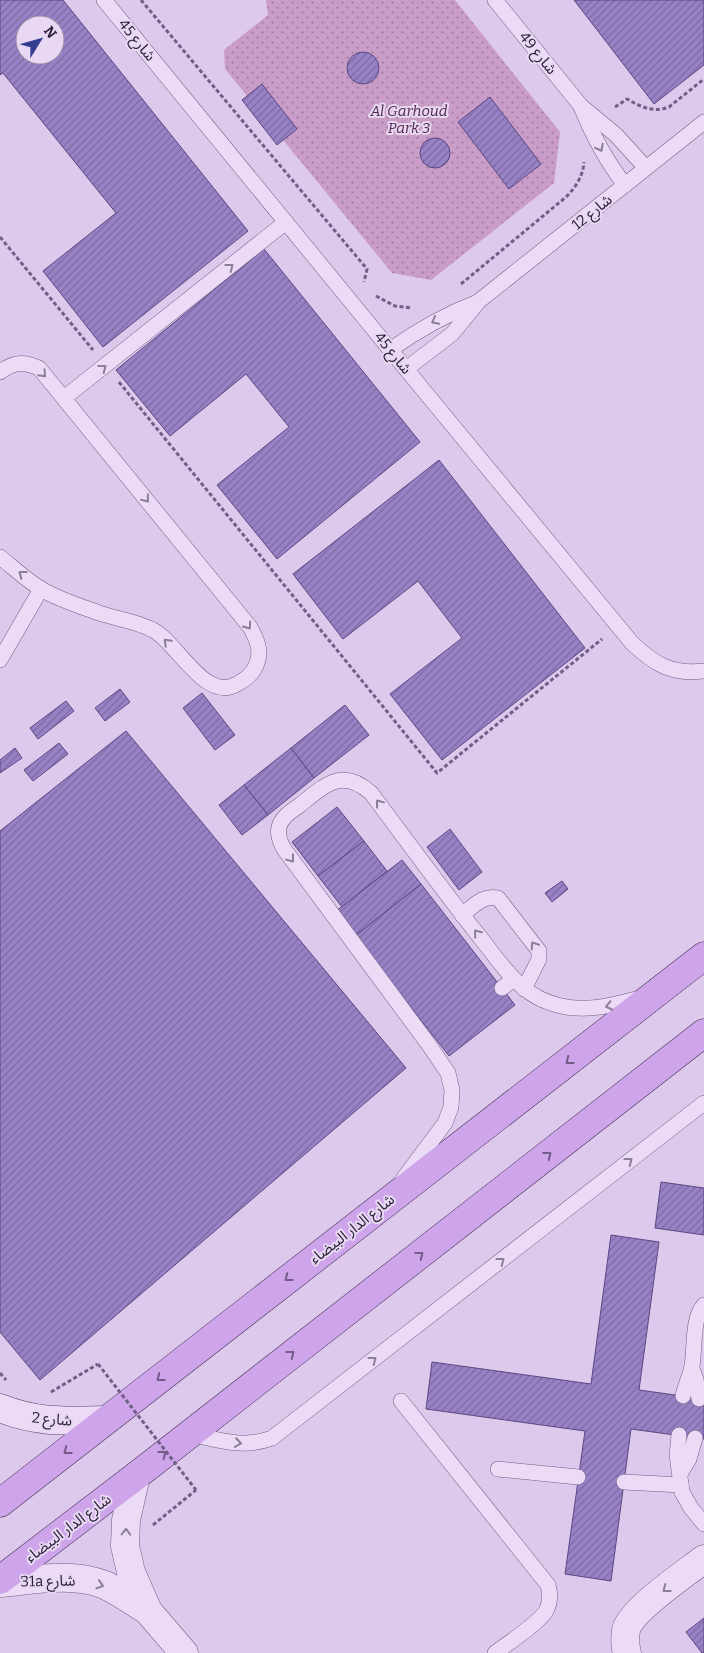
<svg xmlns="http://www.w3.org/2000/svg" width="704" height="1653" font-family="Bitter,'Noto Sans Arabic',serif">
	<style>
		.park { fill: url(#park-dots) }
		.building { fill: url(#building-hatch); stroke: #594783; fill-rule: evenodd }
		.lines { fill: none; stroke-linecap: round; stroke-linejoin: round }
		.lane-casing { stroke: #705f86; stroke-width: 16 }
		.street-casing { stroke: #705f86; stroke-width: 29 }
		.secondary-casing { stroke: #514268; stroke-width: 29 }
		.primary-casing { stroke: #3f3254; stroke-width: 29 }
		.path { stroke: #705f86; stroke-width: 3; stroke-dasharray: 4 2.5; stroke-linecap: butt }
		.lane { stroke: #ecdbf6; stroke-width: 15 }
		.street { stroke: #ecdbf6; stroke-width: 28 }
		.secondary { stroke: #ecdbf6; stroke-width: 28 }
		.primary { stroke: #cea4ea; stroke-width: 28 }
		.path-bridge { stroke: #705f86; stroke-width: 3; stroke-dasharray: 4 2.5; stroke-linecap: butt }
		.oneway { stroke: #8b7e97 }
		.oneway2 { stroke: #745c88 }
		.labels { text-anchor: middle; stroke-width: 4; stroke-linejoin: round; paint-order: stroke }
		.street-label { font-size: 15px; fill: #2a2138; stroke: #e8d8f3 }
		.park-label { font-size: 15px; font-style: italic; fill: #52294c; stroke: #e8d8f3 }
	</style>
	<defs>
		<pattern id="park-dots" width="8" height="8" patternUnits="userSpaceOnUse" patternTransform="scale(1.25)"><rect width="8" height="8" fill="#c99dc8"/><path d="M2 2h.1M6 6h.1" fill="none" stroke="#a380a3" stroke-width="1.8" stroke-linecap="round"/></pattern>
		<pattern id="building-hatch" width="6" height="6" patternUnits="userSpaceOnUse" patternTransform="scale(1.25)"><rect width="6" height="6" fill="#9882c6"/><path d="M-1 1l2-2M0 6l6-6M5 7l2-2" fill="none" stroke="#7c6aa2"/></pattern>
	</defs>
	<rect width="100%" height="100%" fill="#ddc9eb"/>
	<!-- park -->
	<path class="park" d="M266 0H455L560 132 554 183 431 280 392 273 225 69 224 50 268 15Z"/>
	<!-- building -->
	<g class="building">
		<path d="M0 0H63L248 231 103 347 43 271 116 213 3 73 0 75ZM25 25H55V55H25Z"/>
		<path d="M574 0H704V65L654 104Z"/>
		<circle cx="363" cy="68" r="16"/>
		<path d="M262 84 297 129 277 145 242 100Z"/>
		<path d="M490 97 541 164 509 189 458 122Z"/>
		<circle cx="435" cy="153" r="15"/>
		<path d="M264 249 420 442 277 559 217 485 289 427 246 374 170 436 116 370Z"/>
		<path d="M439 460 585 648 442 760 390 694 462 638 418 581 343 639 293 574Z"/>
		<path d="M120 689 130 702 105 721 95 708Z"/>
		<path d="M202 693 235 735 215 750 183 708Z"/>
		<path d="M66 701 74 711 38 739 30 728Z"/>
		<path d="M345 705 369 735 314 778 291 748Z"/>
		<path d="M126 731 406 1068 40 1380 0 1332V831Z"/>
		<path d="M59 743 68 754 33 781 24 770Z"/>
		<path d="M15 748 22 758 0 773V760Z"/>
		<path d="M291 748 314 778 268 815 244 785Z"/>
		<path d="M244 785 268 815 242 835 219 805Z"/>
		<path d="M337 807 364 841 318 876 292 842Z"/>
		<path d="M450 829 482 872 459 890 427 847Z"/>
		<path d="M364 841 387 871 342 907 318 876Z"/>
		<path d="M402 860 421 884 355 936 336 911Z"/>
		<path d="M562 881 568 889 552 902 545 893Z"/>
		<path d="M421 884 515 1005 449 1056 355 936Z"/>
		<path d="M661 1182 704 1188V1235L655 1228Z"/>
		<path d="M611 1235 659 1242 639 1390 704 1399V1439L631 1429 611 1581 565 1574 585 1431 426 1409 432 1362 591 1384Z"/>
		<path d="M704 1618V1653H702L686 1632Z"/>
	</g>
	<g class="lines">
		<defs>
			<g id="lane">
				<path d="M104 0 406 369 632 643C654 664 672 675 704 671"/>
				<path d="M495 0 581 106 616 135 646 168"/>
				<path d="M581 107C593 136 606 161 625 185"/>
				<path d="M390 350C418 330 446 314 478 302"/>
				<path d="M406 369 452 334 479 301 704 122"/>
				<path d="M0 372C14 362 23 361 39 368L250 627C256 638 262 650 257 663 253 674 246 679 237 684 205 703 177 642 153 630 136 621 117 619 99 613 80 606 60 600 43 590 27 581 14 568 0 557"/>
				<path d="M64 398 286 222"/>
				<path d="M0 660 41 589"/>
				<path d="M462 915C474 906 482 895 498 898L539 951V959L524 989"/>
				<path d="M502 988 514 979"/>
				<path d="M403 1179 445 1123 451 1107 452 1090 448 1073 429 1045 284 849C280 842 277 835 279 827 282 816 292 811 300 805 325 785 342 767 371 793 407 841 442 889 479 936 493 953 506 974 524 988 533 996 546 1002 557 1005 586 1013 613 1005 640 998"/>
				<path d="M692 1369 696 1379 699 1399"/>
				<path d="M683 1396C685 1386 690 1376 692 1366 695 1349 692 1317 704 1305"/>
				<path d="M401 1401 548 1585C550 1593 551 1600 547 1609 542 1621 507 1644 495 1653"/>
				<path d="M190 1434C220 1440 242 1449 272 1438L704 1103"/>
				<path d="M679 1435 677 1455 682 1492 691 1508 704 1524"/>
				<path d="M498 1469 578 1477"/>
				<path d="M680 1474 689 1459 695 1438"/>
				<path d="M624 1482 681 1485"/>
			</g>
			<g id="street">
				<path d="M136 1476 126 1520 125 1546 131 1572 148 1611 184 1653"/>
				<path d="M0 1583C34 1580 72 1572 105 1585 120 1592 134 1602 148 1611"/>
				<path d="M627 1653C625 1646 625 1637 626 1630 631 1610 686 1573 704 1559"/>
			</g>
			<path id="secondary" d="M0 1408C37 1423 66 1421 105 1420"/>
			<g id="primary">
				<path d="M0 1503 704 956"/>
				<path d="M0 1580 136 1476 704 1033"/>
			</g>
		</defs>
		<!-- lane casing -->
		<use href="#lane" class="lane-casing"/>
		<!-- street casing -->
		<use href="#street" class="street-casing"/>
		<!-- secondary casing -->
		<use href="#secondary" class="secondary-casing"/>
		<!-- primary casing -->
		<use href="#primary" class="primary-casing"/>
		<!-- path -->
		<g class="path">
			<path d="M141 0 367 269 364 282"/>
			<path d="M615 107 627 99C641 107 653 113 669 107L704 79"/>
			<path d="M0 237 93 350"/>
			<path d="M461 284 566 197C576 187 583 176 584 162"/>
			<path d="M376 296 395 306 412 308"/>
			<path d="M119 382 437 773 602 639"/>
			<path d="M0 1373 6 1380"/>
			<path d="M51 1392 98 1364"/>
			<path d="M153 1525 196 1490"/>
		</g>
		<!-- lane -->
		<use href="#lane" class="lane"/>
		<!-- street -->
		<use href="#street" class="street"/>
		<!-- secondary -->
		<use href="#secondary" class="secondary"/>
		<!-- primary -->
		<use href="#primary" class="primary"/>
		<!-- path-bridge -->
		<path class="path-bridge" d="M98 1364 196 1490"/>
	</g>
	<!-- one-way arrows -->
	<defs><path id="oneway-chevron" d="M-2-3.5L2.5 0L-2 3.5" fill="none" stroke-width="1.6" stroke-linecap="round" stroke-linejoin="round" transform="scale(1.25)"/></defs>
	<g class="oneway">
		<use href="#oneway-chevron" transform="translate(600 148) rotate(62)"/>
		<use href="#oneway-chevron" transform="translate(230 267) rotate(-38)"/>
		<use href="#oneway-chevron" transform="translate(435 321) rotate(152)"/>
		<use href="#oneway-chevron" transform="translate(103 368) rotate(-38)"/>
		<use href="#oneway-chevron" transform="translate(43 374) rotate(47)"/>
		<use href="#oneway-chevron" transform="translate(146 499) rotate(51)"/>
		<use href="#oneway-chevron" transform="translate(22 574) rotate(-143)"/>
		<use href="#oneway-chevron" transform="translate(248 626) rotate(55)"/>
		<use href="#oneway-chevron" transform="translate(167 642) rotate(-135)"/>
		<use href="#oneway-chevron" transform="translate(379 803) rotate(-127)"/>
		<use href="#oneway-chevron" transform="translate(291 859) rotate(53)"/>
		<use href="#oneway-chevron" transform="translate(477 933) rotate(-129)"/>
		<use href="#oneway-chevron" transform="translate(534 945) rotate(-123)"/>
		<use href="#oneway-chevron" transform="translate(609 1006) rotate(168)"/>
		<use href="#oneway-chevron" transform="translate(629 1161) rotate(-38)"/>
		<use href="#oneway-chevron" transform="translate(501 1261) rotate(-38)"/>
		<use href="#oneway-chevron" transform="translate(373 1360) rotate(-38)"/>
		<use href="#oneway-chevron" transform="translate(238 1443) rotate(8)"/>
		<use href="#oneway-chevron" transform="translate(126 1532) rotate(-89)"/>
		<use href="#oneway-chevron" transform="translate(100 1585) rotate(18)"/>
		<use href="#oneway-chevron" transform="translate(666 1589) rotate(142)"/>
	</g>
	<g class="oneway2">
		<use href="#oneway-chevron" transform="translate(569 1061) rotate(142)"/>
		<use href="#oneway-chevron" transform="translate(548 1155) rotate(-38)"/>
		<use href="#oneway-chevron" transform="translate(420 1255) rotate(-38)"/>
		<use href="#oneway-chevron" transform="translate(288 1278) rotate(142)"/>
		<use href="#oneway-chevron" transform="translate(291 1354) rotate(-38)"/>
		<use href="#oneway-chevron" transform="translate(160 1378) rotate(142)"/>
		<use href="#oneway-chevron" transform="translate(67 1451) rotate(142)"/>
		<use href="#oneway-chevron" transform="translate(163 1454) rotate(-38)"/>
	</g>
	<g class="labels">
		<!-- street labels -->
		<g class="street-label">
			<text transform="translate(137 40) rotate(51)" y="5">شارع 45</text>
			<text transform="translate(538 53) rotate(51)" y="5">شارع 49</text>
			<text transform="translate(592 212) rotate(-39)" y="5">شارع 12</text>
			<text transform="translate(393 353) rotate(51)" y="5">شارع 45</text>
			<text transform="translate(352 1229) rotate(-38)" y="5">شارع الدار البيضاء</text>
			<text transform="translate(52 1419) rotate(5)" y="5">شارع 2</text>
			<text transform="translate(68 1528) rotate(-37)" y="5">شارع الدار البيضاء</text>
			<text transform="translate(48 1581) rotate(-1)" y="5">31a شارع</text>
		</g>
		<!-- park labels -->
		<g class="park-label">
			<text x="409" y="116">Al Garhoud<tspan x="409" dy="17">Park 3</tspan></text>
		</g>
	</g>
	<!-- north arrow -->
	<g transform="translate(40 40) rotate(53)"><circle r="24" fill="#e8d8f3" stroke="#9c8fa8"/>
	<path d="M0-4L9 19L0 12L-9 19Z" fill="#343d90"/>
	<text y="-8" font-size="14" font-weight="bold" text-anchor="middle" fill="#2a2138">N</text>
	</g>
</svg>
